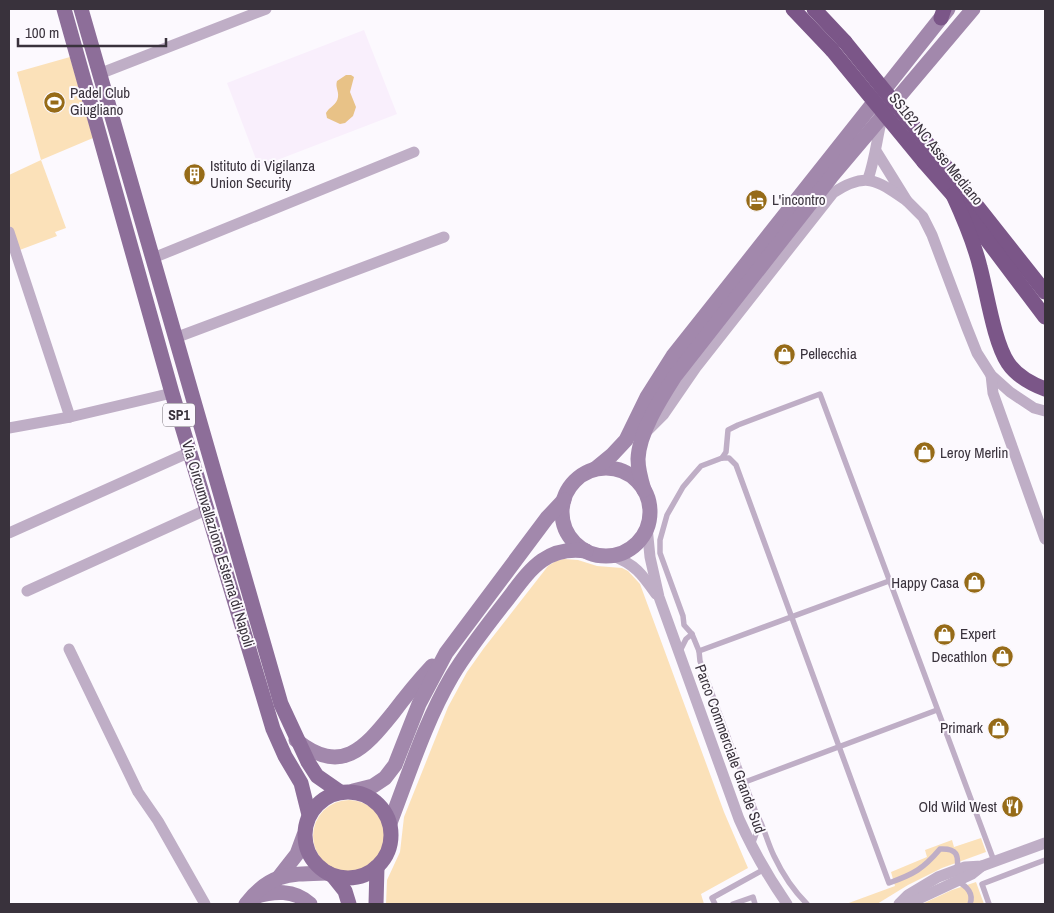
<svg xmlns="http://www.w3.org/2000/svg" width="1054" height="913" font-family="'Archivo Narrow',sans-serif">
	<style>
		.built { fill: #f9effc }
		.green { fill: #fbe1b9 }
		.water { fill: #e8c287 }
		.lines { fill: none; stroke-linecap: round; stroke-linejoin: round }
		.lane { stroke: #bfaec6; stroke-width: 5.5 }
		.street { stroke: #bfaec6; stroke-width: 11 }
		.secondary { stroke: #a288ac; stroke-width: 15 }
		.primary { stroke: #8d6e99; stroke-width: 15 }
		.highway { stroke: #7b5688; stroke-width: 15 }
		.highway-bridge { stroke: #7b5688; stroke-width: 15 }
		.labels { text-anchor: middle; stroke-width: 4; stroke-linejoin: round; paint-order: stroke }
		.shield { fill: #fcf9fe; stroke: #746e76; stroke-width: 1 }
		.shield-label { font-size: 14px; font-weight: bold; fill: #39323c }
		.poi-label { font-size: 15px; fill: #39323c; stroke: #fcf9fe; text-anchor: start }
		.street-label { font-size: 15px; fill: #39323c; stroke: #fcf9fe }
	</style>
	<rect width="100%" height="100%" fill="#fcf9fe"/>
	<!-- built -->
	<path class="built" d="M364 30 397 114 259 167 227 83Z"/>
	<!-- green -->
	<g class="green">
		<path d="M70 57 93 138 41 160 66 228 55 232 57 236 17 251 9 226V175L41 160 17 72Z"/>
		<path d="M564 559 578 560 597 566 622 568 628 571 640 584 724 812 748 868 701 894 704 904H386L387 880 400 852 404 817 448 707 467 672 484 648 548 566 556 561Z"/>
		<circle cx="349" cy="836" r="36"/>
		<path d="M981 838 986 852 942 868 908 885 877 904H846L895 886 891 872 927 857 925 850 952 840 954 847Z"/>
		<path d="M976 882 984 904H922L952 890Z"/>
	</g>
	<!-- water -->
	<path class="water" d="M346 75H351L354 77 350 92 356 107 353 116 345 123 340 124 327 118 326 113C329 107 337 105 338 97 339 91 335 87 337 81Z"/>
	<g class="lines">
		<!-- lane -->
		<g class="lane">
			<path d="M722 458 726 452 728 430 738 425 820 394 994 861"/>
			<path d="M680 651 686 639 692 634"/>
			<path d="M699 651 889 581"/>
			<path d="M745 782 937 710"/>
			<path d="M756 813C764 826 767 842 774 856 782 873 794 891 807 904"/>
			<path d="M752 845 756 834V813L700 661 699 651 692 634 684 625 683 616 660 553V540L667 515 683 487 694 474 701 466 722 458H729L736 465 889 883C914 874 923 869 940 849 957 848 959 855 957 870"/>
			<path d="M958 882C967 886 974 894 970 904"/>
			<path d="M715 904 712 898 763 870"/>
			<path d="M733 904 753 897 755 904"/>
			<path d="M989 904 982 884 1045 860"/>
		</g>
		<!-- street -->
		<g class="street">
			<path d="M99 74 266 9"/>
			<path d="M876 151 907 201 923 217 932 235 967 328 977 353 991 375 1010 392 1034 408 1045 411"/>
			<path d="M868 179C875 159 877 138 882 118"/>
			<path d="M9 232 70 417"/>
			<path d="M153 258 414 152"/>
			<path d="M175 338 444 237"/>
			<path d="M991 375 993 393 1045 539"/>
			<path d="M9 428 70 417 172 393"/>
			<path d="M648 430 664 414 697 366 833 193C866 171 877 180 907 201"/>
			<path d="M647 527 650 557 659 597 739 819C753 851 767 875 787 904"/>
			<path d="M9 533 190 452"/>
			<path d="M611 555C635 564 642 574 656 594"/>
			<path d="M27 591 208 509"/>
			<path d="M69 649 138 792 158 821 205 904"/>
			<path d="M899 904 908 895 938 877 965 867 982 866 1045 843"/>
			<path d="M903 904 912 902 972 874 982 866"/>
		</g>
		<!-- secondary -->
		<g class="secondary">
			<circle cx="606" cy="512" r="44"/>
			<path d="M595 469 612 455 626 440 647 397 673 356 948 9"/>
			<path d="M644 490C641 480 638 470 638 459 639 432 661 398 675 376L831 177 973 9"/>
			<path d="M296 740C341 776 364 749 393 713 405 697 418 681 432 666"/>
			<path d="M353 791 373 786 385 778 395 765 419 704 446 653 547 518 564 500"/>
			<path d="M390 823C409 774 425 722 452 676 467 651 485 628 503 605 527 575 542 545 586 551"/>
			<path d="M279 877 297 854 304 835"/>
			<path d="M254 897C274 891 294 889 310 904"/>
			<path d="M246 904C271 872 291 874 328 873"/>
		</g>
		<!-- primary -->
		<g class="primary">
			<path d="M64 9 172 393 273 729 285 756 301 783 309 815"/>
			<path d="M81 9 281 704 308 762 317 776 340 792"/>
			<circle cx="348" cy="835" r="43"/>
			<path d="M333 876 345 891 349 904"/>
			<path d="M376 904 377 867"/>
		</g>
		<!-- highway -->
		<g class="highway">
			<path d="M793 9 832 50"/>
			<path d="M814 9 845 42"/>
			<path d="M941 18 944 9"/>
			<path d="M935 153 1045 292"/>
			<path d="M924 162 953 195 1045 317"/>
			<path d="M953 195C964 219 974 242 980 267 987 293 994 342 1008 363 1016 375 1032 384 1045 389"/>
		</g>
		<!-- highway-bridge -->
		<g class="highway-bridge">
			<path d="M845 42 935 153"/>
			<path d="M832 50 924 162"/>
		</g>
	</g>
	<!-- icons -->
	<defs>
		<symbol id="stadium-disc" viewBox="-11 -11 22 22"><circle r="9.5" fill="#966b18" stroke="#fcf9fe"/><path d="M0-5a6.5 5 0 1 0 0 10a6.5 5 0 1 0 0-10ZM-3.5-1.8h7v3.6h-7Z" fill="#fff"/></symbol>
		<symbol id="building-disc" viewBox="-11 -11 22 22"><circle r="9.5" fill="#966b18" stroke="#fcf9fe"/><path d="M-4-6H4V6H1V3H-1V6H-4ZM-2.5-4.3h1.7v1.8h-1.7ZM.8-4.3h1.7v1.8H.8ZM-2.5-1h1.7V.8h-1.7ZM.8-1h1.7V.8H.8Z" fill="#fff"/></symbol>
		<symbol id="hotel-disc" viewBox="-11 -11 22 22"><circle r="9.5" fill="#966b18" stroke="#fcf9fe"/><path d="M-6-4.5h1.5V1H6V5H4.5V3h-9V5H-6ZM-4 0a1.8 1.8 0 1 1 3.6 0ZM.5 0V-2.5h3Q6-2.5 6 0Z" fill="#fff"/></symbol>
		<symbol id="shop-disc" viewBox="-11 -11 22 22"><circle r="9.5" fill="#966b18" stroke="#fcf9fe"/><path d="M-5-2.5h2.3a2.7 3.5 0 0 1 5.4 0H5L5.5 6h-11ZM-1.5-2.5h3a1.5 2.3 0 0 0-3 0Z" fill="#fff"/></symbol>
		<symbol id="restaurant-disc" viewBox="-11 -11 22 22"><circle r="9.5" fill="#966b18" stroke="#fcf9fe"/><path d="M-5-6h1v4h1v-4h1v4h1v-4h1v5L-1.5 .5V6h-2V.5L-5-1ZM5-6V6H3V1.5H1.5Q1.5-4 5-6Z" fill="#fff"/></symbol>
	</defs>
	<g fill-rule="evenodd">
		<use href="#stadium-disc" x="42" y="90" width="25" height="25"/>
		<use href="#building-disc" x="182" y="162" width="25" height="25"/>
		<use href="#hotel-disc" x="744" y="188" width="25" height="25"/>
		<use href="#shop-disc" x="772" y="342" width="25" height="25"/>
		<use href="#shop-disc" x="912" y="440" width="25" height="25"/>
		<use href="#shop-disc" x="962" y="570" width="25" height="25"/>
		<use href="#shop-disc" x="932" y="622" width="25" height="25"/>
		<use href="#shop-disc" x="990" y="644" width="25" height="25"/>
		<use href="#shop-disc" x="986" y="716" width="25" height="25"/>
		<use href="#restaurant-disc" x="1000" y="794" width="25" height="25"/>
	</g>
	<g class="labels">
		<!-- shield labels -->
		<rect class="shield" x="163" y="403.5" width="32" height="23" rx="4"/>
		<g class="shield-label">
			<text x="179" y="420">SP1</text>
		</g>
		<!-- poi labels -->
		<g class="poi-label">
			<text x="70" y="98">Padel Club<tspan x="70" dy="17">Giugliano</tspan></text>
			<text x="210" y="171">Istituto di Vigilanza<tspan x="210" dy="17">Union Security</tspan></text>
			<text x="772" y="205">L'incontro</text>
			<text x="800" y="359">Pellecchia</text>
			<text x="940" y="458">Leroy Merlin</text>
			<text x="959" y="588" text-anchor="end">Happy Casa</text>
			<text x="960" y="639">Expert</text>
			<text x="987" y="662" text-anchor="end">Decathlon</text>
			<text x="983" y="733" text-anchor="end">Primark</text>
			<text x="997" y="812" text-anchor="end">Old Wild West</text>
		</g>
		<!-- street labels -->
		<g class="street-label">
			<text transform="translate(936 149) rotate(51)" y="5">SS162 NC Asse Mediano</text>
			<text transform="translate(218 544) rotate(73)" y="5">Via Circumvallazione Esterna di Napoli</text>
			<text transform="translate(730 749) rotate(70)" y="5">Parco Commerciale Grande Sud</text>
		</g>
	</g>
	<!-- border -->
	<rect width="1054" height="913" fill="none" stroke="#39323c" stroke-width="20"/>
	<!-- scale -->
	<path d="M18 38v8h148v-8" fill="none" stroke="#39323c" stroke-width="2.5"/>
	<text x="25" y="38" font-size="15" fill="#39323c" stroke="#fcf9fe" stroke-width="4" paint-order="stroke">100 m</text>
</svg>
